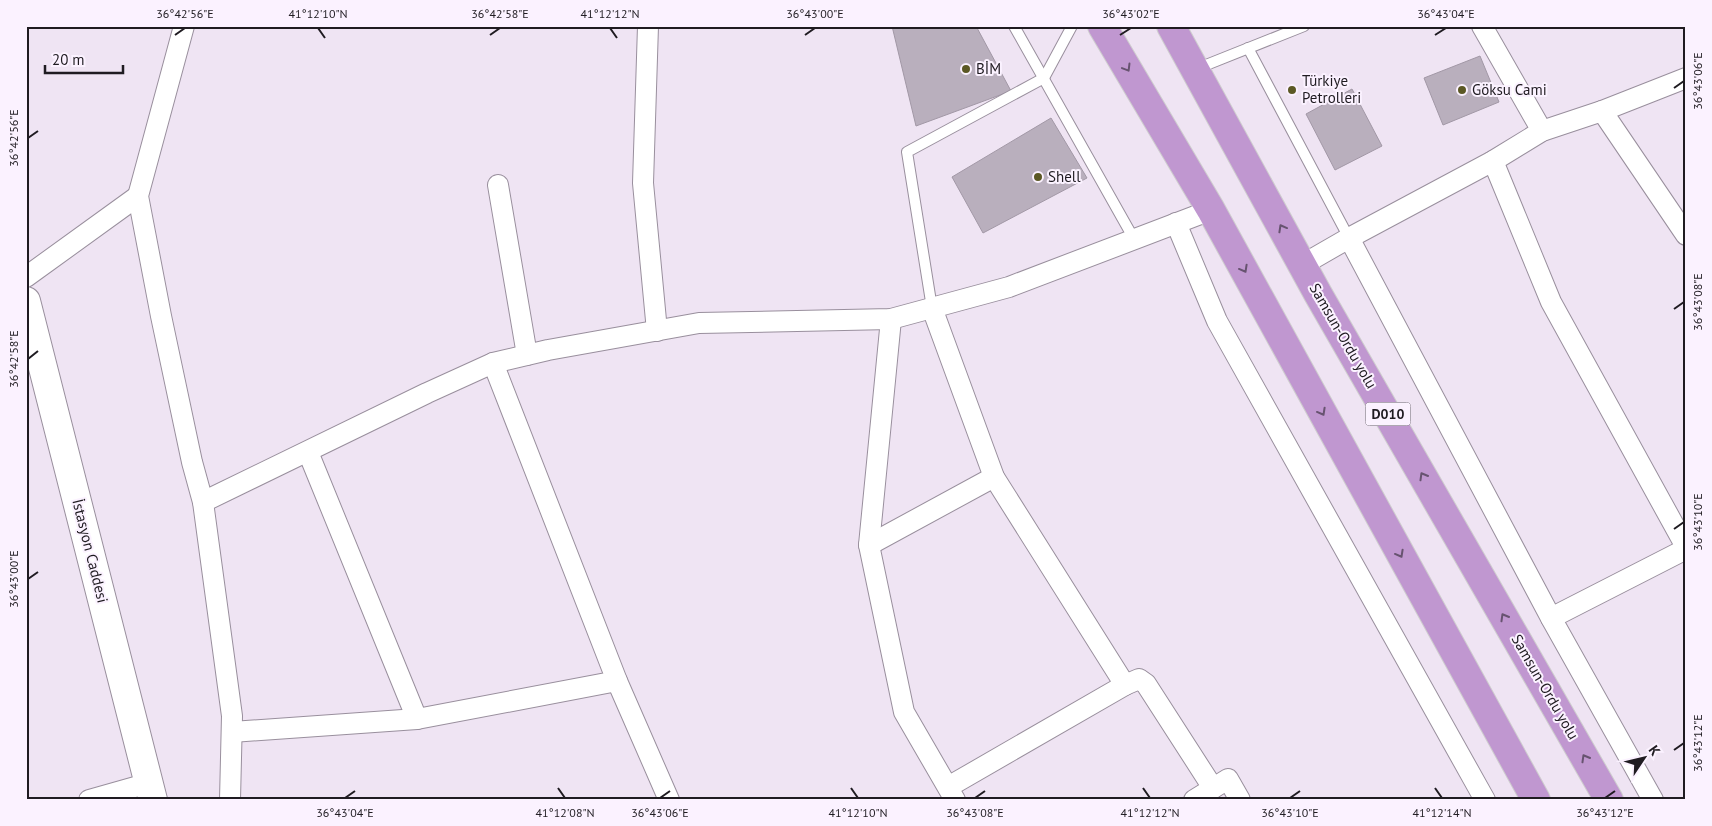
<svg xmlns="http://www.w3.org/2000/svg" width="1712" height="826" font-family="'PT Sans',sans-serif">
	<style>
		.building { fill: #b9afbd; stroke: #a298a6 }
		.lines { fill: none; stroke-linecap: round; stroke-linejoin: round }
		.service-casing { stroke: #998f9d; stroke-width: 12 }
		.minor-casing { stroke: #998f9d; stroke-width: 22 }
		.secondary-casing { stroke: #998f9d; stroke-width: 30 }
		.trunk-casing { stroke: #cecdce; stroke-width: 30 }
		.service { stroke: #fff; stroke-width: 10 }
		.minor { stroke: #fff; stroke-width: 20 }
		.secondary { stroke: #fff; stroke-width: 28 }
		.trunk { stroke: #c097d0; stroke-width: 28 }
		.oneway { stroke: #675370 }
		.ticks { fill: none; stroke: #1f1b21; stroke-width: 2 }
		.poi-dot { fill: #5b5824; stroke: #fbf2ff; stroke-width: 2 }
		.labels { text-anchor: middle; stroke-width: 4; stroke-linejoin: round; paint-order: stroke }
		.shield { fill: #fbf2ff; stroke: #615c64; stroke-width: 1 }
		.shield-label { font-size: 14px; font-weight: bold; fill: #1f1b21 }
		.poi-label { font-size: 15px; fill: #1f1b21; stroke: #fbf2ff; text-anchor: start }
		.street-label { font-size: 15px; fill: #1f1b21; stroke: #fbf2ff }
		.neatline { fill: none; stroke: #1f1b21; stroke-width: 2 }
		.ticks-label { font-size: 12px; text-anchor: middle; fill: #1f1b21 }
	</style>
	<rect width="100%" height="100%" fill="#efe4f3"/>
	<!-- building -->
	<g class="building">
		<path d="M892 26H976L1011 91 916 126Z"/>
		<path d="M1480 56 1499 102 1443 125 1424 78Z"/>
		<path d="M1352 89 1382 146 1335 170 1306 114Z"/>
		<path d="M1051 118 1087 178 983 233 952 177Z"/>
	</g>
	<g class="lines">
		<defs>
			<g id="service">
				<path d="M1014 26 1134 239"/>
				<path d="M1248 48 1349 238"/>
				<path d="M1196 69 1304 26"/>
				<path d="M932 308 907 152 1044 78 1072 26"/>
			</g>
			<g id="minor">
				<path d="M184 26 138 196 161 316 192 462 203 502 232 716 230 800"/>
				<path d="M648 26 643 183 657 331"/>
				<path d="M1482 26 1542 131"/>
				<path d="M1602 111 1686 235"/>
				<path d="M1493 161 1551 302 1686 547"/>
				<path d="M498 185 527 355"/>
				<path d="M1176 223 1217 321 1485 800"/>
				<path d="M1349 238 1551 618 1653 800"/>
				<path d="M1302 265 1349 238 1493 161 1542 131 1602 111 1686 78"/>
				<path d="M26 277 138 196"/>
				<path d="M932 308 994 477 1125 685 948 787"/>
				<path d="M891 319 869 545 904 712 955 800"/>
				<path d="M493 363 617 681 669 800"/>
				<path d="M308 452 417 719"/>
				<path d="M203 502 427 393 493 363 548 350 699 323 891 319 1009 287 1211 210"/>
				<path d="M869 545 994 477"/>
				<path d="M1551 618 1686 549"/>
				<path d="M1125 685 1139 679 1146 684 1213 788"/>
				<path d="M232 732 417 719 617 681"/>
				<path d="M89 800 149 783"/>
				<path d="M1194 800 1228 779 1240 800"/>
			</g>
			<path id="secondary" d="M26 301 153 800"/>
			<g id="trunk">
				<path d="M1102 26 1211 210 1536 800"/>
				<path d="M1171 26 1318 294 1609 800"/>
			</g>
		</defs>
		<!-- service casing -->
		<use href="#service" class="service-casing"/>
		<!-- minor casing -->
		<use href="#minor" class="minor-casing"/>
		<!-- secondary casing -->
		<use href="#secondary" class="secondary-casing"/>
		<!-- trunk casing -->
		<use href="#trunk" class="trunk-casing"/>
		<!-- service -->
		<use href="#service" class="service"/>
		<!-- minor -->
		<use href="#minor" class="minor"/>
		<!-- secondary -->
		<use href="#secondary" class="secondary"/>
		<!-- trunk -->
		<use href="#trunk" class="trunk"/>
	</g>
	<!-- one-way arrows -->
	<defs><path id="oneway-chevron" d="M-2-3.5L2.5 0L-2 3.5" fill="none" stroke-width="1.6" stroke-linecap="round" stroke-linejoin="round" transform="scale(1.25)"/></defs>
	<g class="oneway">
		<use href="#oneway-chevron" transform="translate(1127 68) rotate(59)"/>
		<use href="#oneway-chevron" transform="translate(1282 228) rotate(-119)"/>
		<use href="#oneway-chevron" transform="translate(1244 269) rotate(61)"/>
		<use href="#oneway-chevron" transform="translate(1322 412) rotate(61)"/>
		<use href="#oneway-chevron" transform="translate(1423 476) rotate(-120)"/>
		<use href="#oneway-chevron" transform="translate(1400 554) rotate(61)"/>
		<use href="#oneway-chevron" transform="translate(1504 617) rotate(-120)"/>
		<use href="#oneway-chevron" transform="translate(1585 758) rotate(-120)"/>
	</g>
	<!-- ticks -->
	<path class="ticks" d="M318 28 325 38M610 28 617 38M175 35 185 28M490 35 500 28M805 35 815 28M1120 35 1131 28M1435 35 1446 28M1674 88 1684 81M28 138 38 131M1674 309 1684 302M28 359 38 351M1674 529 1684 522M28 579 38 572M1674 750 1684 743M558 788 565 798M851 788 858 798M1143 788 1150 798M1435 788 1442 798M345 798 355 791M660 798 670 791M975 798 985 791M1290 798 1300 791M1605 798 1615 791"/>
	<!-- markers -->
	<g class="poi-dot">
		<circle cx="966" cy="69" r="5"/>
		<circle cx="1292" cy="90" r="5"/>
		<circle cx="1462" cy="90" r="5"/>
		<circle cx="1038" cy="177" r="5"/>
	</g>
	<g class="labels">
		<!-- shield labels -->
		<rect class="shield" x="1365.5" y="402.5" width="45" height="23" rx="4"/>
		<g class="shield-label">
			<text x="1388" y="419">D010</text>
		</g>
		<!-- poi labels -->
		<g class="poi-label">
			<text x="976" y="74">BİM</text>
			<text x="1302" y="86">Türkiye<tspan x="1302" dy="17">Petrolleri</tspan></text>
			<text x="1472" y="95">Göksu Cami</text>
			<text x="1048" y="182">Shell</text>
		</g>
		<!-- street labels -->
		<g class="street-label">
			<text transform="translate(1343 336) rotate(60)" y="5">Samsun-Ordu yolu</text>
			<text transform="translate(90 551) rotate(76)" y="5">İstasyon Caddesi</text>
			<text transform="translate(1545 687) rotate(60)" y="5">Samsun-Ordu yolu</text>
		</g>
	</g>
	<!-- border -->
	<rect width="1712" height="826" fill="none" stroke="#fbf2ff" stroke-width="55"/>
	<!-- north arrow -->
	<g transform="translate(1644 758) rotate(55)" stroke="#fbf2ff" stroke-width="4" paint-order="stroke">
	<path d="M0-4L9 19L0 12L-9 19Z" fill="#1f1b21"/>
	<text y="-8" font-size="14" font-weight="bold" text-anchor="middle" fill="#1f1b21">K</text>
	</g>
	<!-- scale -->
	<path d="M45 65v8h78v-8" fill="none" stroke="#1f1b21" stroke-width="2.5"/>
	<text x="52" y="65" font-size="15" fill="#1f1b21" stroke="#fbf2ff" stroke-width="4" paint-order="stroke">20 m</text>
	<rect x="28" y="28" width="1656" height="770" class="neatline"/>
	<g class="ticks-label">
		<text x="185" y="18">36°42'56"E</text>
		<text x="318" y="18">41°12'10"N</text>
		<text x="500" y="18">36°42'58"E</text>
		<text x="610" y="18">41°12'12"N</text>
		<text x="815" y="18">36°43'00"E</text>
		<text x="1131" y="18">36°43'02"E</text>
		<text x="1446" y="18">36°43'04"E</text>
		<text transform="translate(1698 81) rotate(-90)" y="4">36°43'06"E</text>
		<text transform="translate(14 138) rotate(-90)" y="4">36°42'56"E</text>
		<text transform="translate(1698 302) rotate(-90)" y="4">36°43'08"E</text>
		<text transform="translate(14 359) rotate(-90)" y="4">36°42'58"E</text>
		<text transform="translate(1698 522) rotate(-90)" y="4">36°43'10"E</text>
		<text transform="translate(14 579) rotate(-90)" y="4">36°43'00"E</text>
		<text transform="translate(1698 743) rotate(-90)" y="4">36°43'12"E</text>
		<text x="345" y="817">36°43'04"E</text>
		<text x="565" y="817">41°12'08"N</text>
		<text x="660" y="817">36°43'06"E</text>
		<text x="858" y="817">41°12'10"N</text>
		<text x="975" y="817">36°43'08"E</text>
		<text x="1150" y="817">41°12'12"N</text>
		<text x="1290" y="817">36°43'10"E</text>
		<text x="1442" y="817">41°12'14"N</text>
		<text x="1605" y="817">36°43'12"E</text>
	</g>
</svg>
